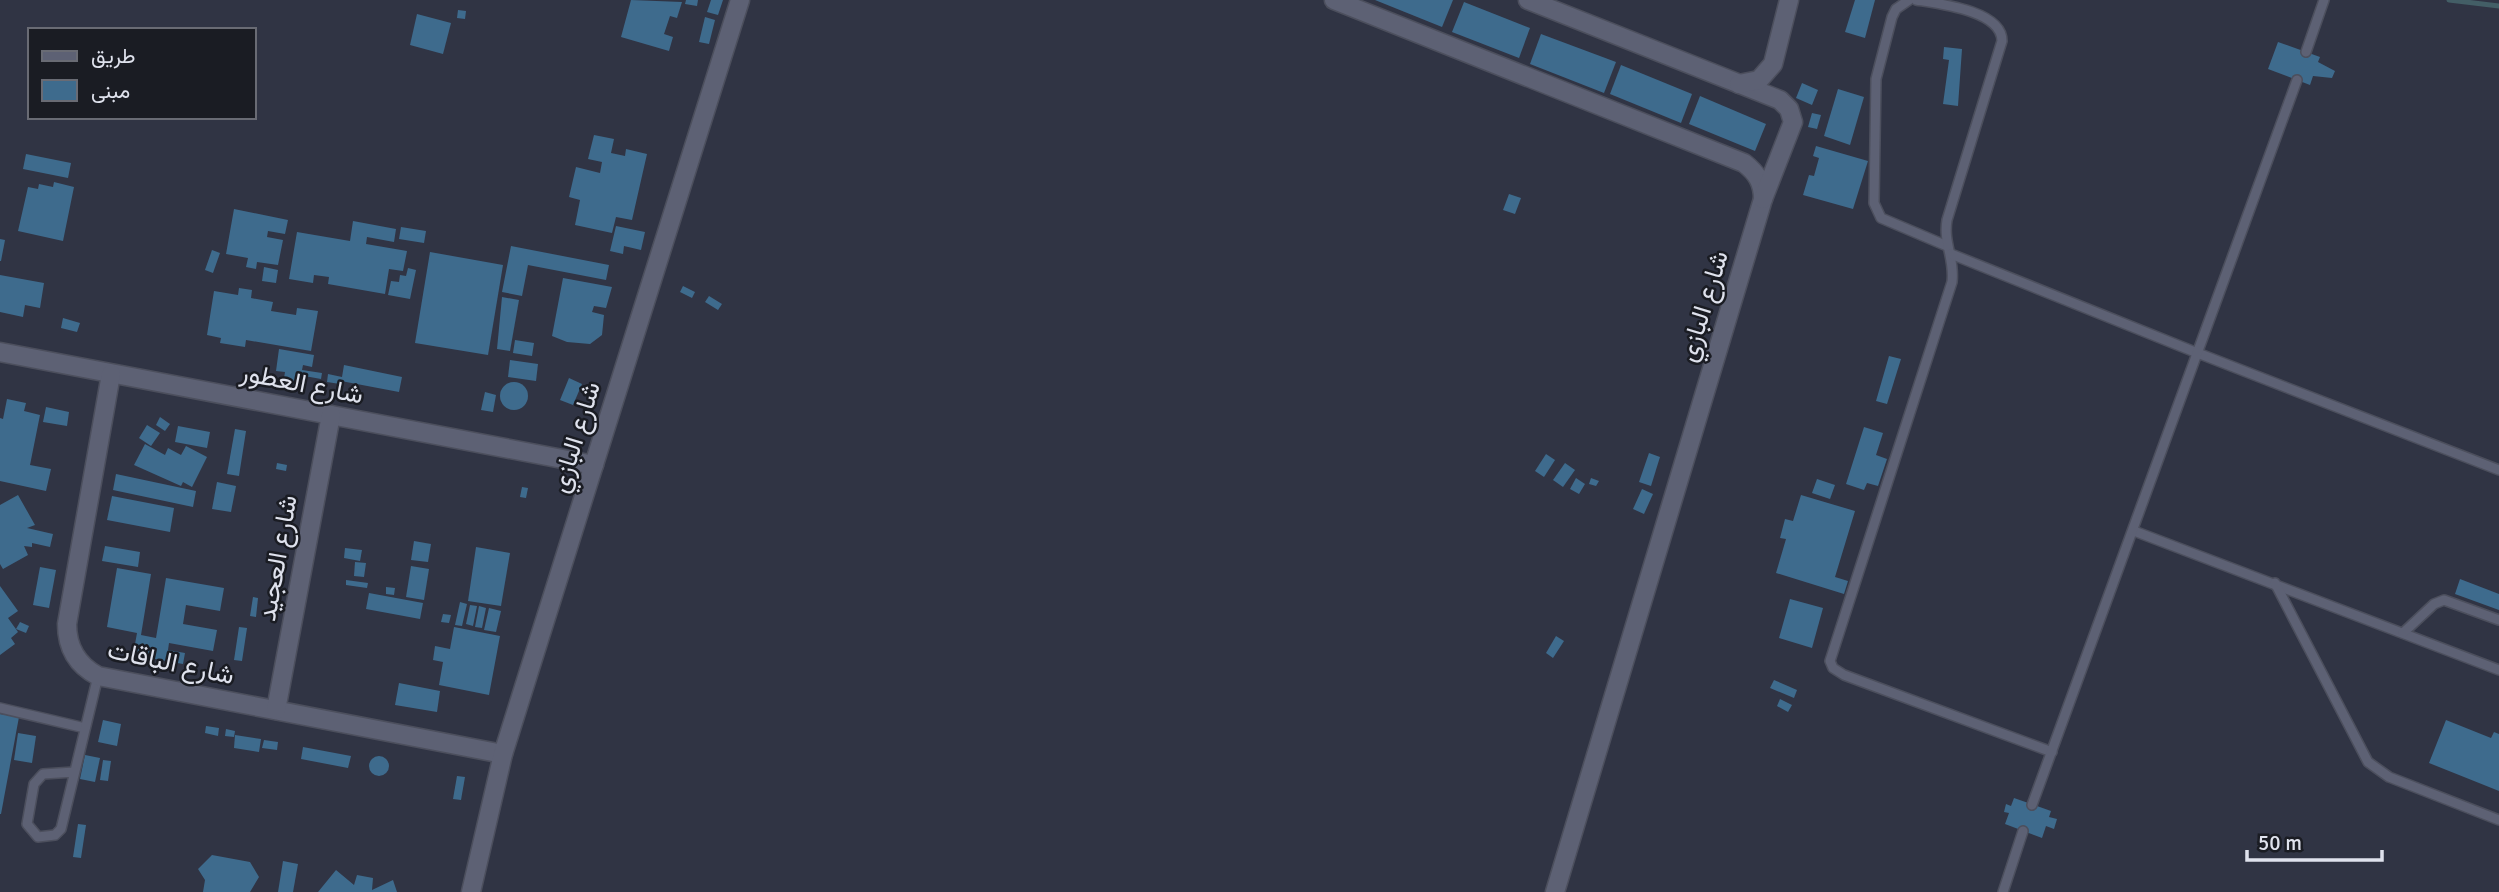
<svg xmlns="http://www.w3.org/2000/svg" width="2499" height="892" font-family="Signika,Vazirmatn,sans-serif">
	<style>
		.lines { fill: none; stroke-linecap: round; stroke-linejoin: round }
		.stream { stroke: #435e66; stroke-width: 5 }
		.building { fill: #3e6b8d }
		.service-casing { stroke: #4c4f5d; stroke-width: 12 }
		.minor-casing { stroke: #4c4f5d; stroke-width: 21 }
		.service { stroke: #5d6174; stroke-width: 9 }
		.minor { stroke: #5d6174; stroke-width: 18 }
		.labels { text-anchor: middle; stroke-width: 5; stroke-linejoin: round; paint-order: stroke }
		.street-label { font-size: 26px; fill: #dfe2ed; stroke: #1a1c23 }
	</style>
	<rect width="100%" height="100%" fill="#303444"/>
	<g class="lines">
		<!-- stream -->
		<path class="stream" d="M2449 0 2499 6"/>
	</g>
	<!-- building -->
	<g class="building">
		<path d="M631 0 682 2 677 18 670 16 664 34 673 37 669 51 621 37Z"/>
		<path d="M686 0H698L697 6 685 4Z"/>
		<path d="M711 0H723L718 15 707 12Z"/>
		<path d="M1375 0H1453L1442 27Z"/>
		<path d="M1855 0H1875L1865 38 1845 32Z"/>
		<path d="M1464 2 1530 28 1519 58 1452 32Z"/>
		<path d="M458 10 466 11 465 19 457 18Z"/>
		<path d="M417 14 451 23 443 54 410 45Z"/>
		<path d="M705 17 715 20 709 44 699 42Z"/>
		<path d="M1541 34 1616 62 1604 93 1530 64Z"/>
		<path d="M2278 42 2320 57 2318 62 2335 71 2332 78 2313 76 2310 85 2268 69Z"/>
		<path d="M1944 47 1962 49 1958 106 1943 104 1949 60 1943 59Z"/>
		<path d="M1621 65 1692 94 1681 123 1610 94Z"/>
		<path d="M1802 83 1818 90 1812 105 1796 98Z"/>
		<path d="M1838 89 1864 97 1850 145 1824 136Z"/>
		<path d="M1700 96 1766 124 1755 151 1689 124Z"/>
		<path d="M1812 113 1821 115 1817 129 1808 127Z"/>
		<path d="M594 135 614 139 611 153 625 156 626 149 647 154 632 220 616 217 612 233 575 225 580 200 569 197 576 167 600 173 602 162 588 159Z"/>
		<path d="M1816 146 1868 161 1853 209 1803 195 1809 175 1814 176 1819 158 1813 156Z"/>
		<path d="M26 154 71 163 68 178 23 169Z"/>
		<path d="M54 182 74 187 63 241 18 231 28 187 38 189 39 184 53 187Z"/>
		<path d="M1509 194 1521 198 1515 214 1503 210Z"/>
		<path d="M234 209 288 220 285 234 268 231 267 237 283 240 278 265 257 262 256 269 246 267 248 258 226 254Z"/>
		<path d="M353 221 396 229 394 242 367 237 366 244 407 251 403 271 389 269 385 294 328 284 329 277 314 275 313 283 289 279 297 232 350 241Z"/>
		<path d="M616 226 645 232 641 250 624 246 623 254 610 251Z"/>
		<path d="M401 227 426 231 424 243 399 239Z"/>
		<path d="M0 239 5 240 1 261H0Z"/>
		<path d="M511 246 609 265 606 280 528 265 522 296 502 292Z"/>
		<path d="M212 250 220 253 213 273 205 270Z"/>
		<path d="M430 252 503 265 488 355 415 343Z"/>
		<path d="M264 267 278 270 276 283 262 281Z"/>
		<path d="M408 268 416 270 410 299 388 295 391 281 399 282 400 275 406 276Z"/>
		<path d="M0 275 44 283 40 308 25 305 23 317 0 312Z"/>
		<path d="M563 278 612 287 606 308 594 306 592 312 604 315 602 335 590 344 567 342 552 336Z"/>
		<path d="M683 286 695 292 692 298 680 292Z"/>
		<path d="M239 288 252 290 251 298 273 302 271 311 296 315 297 308 318 311 311 351 246 340 245 347 220 343 221 338 207 335 214 291 238 295Z"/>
		<path d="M709 296 722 304 718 310 705 302Z"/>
		<path d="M502 297 519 300 510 351 497 349Z"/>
		<path d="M63 318 80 323 77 332 61 328Z"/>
		<path d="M515 340 534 343 532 356 513 353Z"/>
		<path d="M279 349 314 355 312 367 303 365 302 370 322 373 321 379 299 375 298 386 283 384 285 372 276 371Z"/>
		<path d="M1889 356 1901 359 1887 404 1876 401Z"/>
		<path d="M510 360 538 364 536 381 508 377Z"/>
		<path d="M344 365 402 377 399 392 341 381 340 384 327 382 328 374 342 377Z"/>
		<path d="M569 378 582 384 573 405 560 400Z"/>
		<circle cx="514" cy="396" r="14"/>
		<path d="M485 392 496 395 493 412 481 410Z"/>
		<path d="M7 399 26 403 24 411 40 415 30 465 51 469 46 491 0 481V418L3 419Z"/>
		<path d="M46 407 69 412 67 426 43 422Z"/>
		<path d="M160 417 170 424 165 431 156 425Z"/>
		<path d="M147 425 160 433 151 446 139 438Z"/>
		<path d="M178 426 210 432 207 448 175 442Z"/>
		<path d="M1864 427 1883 433 1876 455 1887 459 1878 486 1867 483 1864 490 1846 484Z"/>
		<path d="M235 429 246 431 239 476 227 474Z"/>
		<path d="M145 444 165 455 168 448 181 455 186 446 207 457 192 487 183 482 181 486 134 465Z"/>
		<path d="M1649 453 1660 457 1651 486 1639 482Z"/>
		<path d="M1546 454 1555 460 1544 477 1535 471Z"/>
		<path d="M277 463 287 465 286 471 276 469Z"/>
		<path d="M1565 463 1575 470 1563 487 1553 480Z"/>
		<path d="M116 474 196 491 193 507 113 490Z"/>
		<path d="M1576 478 1585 484 1579 494 1570 489Z"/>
		<path d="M1591 478 1599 481 1596 486 1589 484Z"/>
		<path d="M1817 479 1835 485 1830 499 1812 493Z"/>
		<path d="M217 482 236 486 231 512 212 509Z"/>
		<path d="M522 487 528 488 526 498 520 497Z"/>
		<path d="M1642 489 1653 494 1644 514 1633 509Z"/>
		<path d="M18 495 35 525 27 528 53 534 50 547 32 543V547L24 546 28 555 3 569 0 564V505Z"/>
		<path d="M1801 495 1855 511 1835 577 1848 581 1844 594 1776 573 1786 539 1780 538 1785 519 1793 521Z"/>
		<path d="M112 496 174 508 170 532 107 520Z"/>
		<path d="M414 541 431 544 428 562 411 560Z"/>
		<path d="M105 546 140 552 138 567 102 561Z"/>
		<path d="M476 547 510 553 501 606 468 601Z"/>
		<path d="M345 548 362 550 360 561 344 558Z"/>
		<path d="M355 562 366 563 364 577 354 576Z"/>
		<path d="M411 566 429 569 424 600 406 597Z"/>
		<path d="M40 567 56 570 49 608 33 605Z"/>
		<path d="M117 568 151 574 141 635 156 638 166 578 224 588 220 611 186 605 183 624 217 630 213 651 169 643 168 650 185 653 183 664 133 655 137 633 107 627Z"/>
		<path d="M2460 579 2499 594V610L2455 594Z"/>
		<path d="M346 580 368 583 367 588 346 585Z"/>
		<path d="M0 586 18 611 8 618 18 632 11 638 15 644 0 655Z"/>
		<path d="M386 587 395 588 394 595 386 594Z"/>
		<path d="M369 593 423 603 420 619 366 609Z"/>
		<path d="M253 597 258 598 256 617 250 616Z"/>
		<path d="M1790 599 1823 608 1812 648 1779 638Z"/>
		<path d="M460 602 467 604 462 626 455 625Z"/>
		<path d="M470 605 477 606 473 626 466 624Z"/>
		<path d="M479 606 486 608 482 628 475 627Z"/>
		<path d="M489 608 501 611 496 632 484 630Z"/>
		<path d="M443 614 451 615 449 623 441 622Z"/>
		<path d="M20 622 29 626 26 633 16 629Z"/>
		<path d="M239 627 247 628 242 661 234 660Z"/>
		<path d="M454 627 500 636 489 695 439 685 443 662 433 660 435 646 450 649Z"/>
		<path d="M1556 636 1564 641 1553 658 1546 653Z"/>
		<path d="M1774 680 1797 690 1794 698 1770 688Z"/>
		<path d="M399 683 440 691 437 712 395 705Z"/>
		<path d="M1780 699 1792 705 1788 712 1777 706Z"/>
		<path d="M0 714 19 717 1 814H0Z"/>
		<path d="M103 720 121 724 117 746 98 742Z"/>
		<path d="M2446 720 2491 738 2494 732 2499 734V791L2429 763Z"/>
		<path d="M206 726 219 728 218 736 205 733Z"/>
		<path d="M226 729 235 731 234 737 225 736Z"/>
		<path d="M18 733 36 736 32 763 14 760Z"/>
		<path d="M235 735 261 739 259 752 234 748Z"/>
		<path d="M264 740 278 742 277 750 262 748Z"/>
		<path d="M303 747 351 756 348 768 301 759Z"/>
		<path d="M85 755 100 758 95 782 80 779Z"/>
		<circle cx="379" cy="766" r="10"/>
		<path d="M103 760 111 761 108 781 100 780Z"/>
		<path d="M457 776 465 777 461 800 453 799Z"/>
		<path d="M2014 798 2051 811 2049 817 2057 819 2054 829 2046 826 2042 838 2005 824 2009 813 2004 812 2006 804 2011 806Z"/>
		<path d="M78 824 86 825 81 858 73 857Z"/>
		<path d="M212 855 250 862 259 877 250 892H203L205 880 198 869Z"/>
		<path d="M283 861 298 864 293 892H278Z"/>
		<path d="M336 870 354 885 357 875 373 878 372 890 393 880 397 892H318Z"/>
	</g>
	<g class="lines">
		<defs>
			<g id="service">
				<path d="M1909 0 1896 9 1892 17 1876 79 1874 203 1881 218 1947 246"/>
				<path d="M1916 0C1941 4 2002 11 2002 41L1947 220C1943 243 1955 259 1952 282L1830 661 1833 668 1844 675 2052 752"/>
				<path d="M2306 52 2324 0"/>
				<path d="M1951 254 2195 352 2499 470"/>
				<path d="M2134 531 2499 670"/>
				<path d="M2275 583 2368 762 2389 777 2499 820"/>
				<path d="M2403 633 2434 604 2444 600 2499 620"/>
				<path d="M0 708 85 728"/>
				<path d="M74 772 43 774 34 784 27 824 38 837 55 835 61 829 98 676"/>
				<path d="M2032 805 2297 80"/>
				<path d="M2003 892 2023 831"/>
			</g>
			<g id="minor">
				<path d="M1334 0 1744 163C1757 173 1763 183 1763 199L1555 892"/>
				<path d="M1528 0 1780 100 1789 109 1793 122 1763 199"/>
				<path d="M1739 84 1759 80 1773 64 1789 0"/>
				<path d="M0 352 594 465"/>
				<path d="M111 374 67 624C67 648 77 665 98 676L503 754"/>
				<path d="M276 710 331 415"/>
				<path d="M471 892 503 754 740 0"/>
			</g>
		</defs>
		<!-- service casing -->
		<use href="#service" class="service-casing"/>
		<!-- minor casing -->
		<use href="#minor" class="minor-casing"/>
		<!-- service -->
		<use href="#service" class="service"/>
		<!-- minor -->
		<use href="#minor" class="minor"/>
	</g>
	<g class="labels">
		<!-- street labels -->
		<g class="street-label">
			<text transform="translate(1703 306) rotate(-73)" y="9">شارع البازي</text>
			<text transform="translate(302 383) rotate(11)" y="9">شارع العطور</text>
			<text transform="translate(575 437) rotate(-73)" y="9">شارع البازي</text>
			<text transform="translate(277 558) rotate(-80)" y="9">شارع العجيد</text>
			<text transform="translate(171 662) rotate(12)" y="9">شارع الباقات</text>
		</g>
	</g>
	<!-- legend -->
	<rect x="28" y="28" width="228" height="91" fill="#1a1c23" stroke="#696b74" stroke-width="2"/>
	<rect x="42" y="51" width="35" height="10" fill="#5d6174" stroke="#696b74" stroke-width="2"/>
	<text x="91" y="63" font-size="21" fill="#dfe2ed">طريق</text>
	<rect x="42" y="80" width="35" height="21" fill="#3e6b8d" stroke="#696b74" stroke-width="2"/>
	<text x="91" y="98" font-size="21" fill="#dfe2ed">مبنى</text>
	<!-- scale -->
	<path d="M2247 850v10h135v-10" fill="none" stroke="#dfe2ed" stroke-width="3.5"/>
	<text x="2258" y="850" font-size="21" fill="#dfe2ed" stroke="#1a1c23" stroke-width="5" paint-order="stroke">50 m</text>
</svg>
